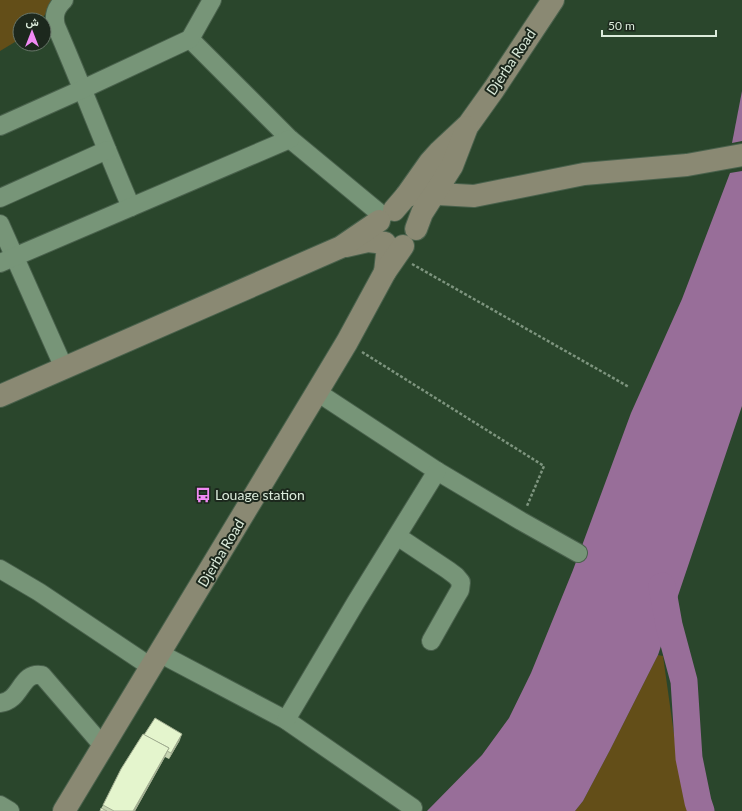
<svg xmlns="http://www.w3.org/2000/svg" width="742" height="811" font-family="Lato,Vazirmatn,sans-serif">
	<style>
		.green { fill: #634e18 }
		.water { fill: #986e99 }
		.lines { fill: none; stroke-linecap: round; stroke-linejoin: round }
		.river { stroke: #986e99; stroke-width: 27 }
		.minor-casing { stroke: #49614c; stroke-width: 20 }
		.secondary-casing { stroke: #49614c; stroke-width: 24 }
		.path { stroke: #7d947e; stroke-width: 2.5; stroke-dasharray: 3 2; stroke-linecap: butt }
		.minor { stroke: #779578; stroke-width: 18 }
		.secondary { stroke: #8a8973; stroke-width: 22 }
		.wall { fill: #c4d3b0 }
		.shaded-wall { fill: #a0ac90 }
		.building { fill: #e4f5cd; stroke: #a0ac90 }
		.labels { text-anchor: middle; stroke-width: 4; stroke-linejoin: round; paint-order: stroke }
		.street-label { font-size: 14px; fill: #dbebdb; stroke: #1c281d }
		.poi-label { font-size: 14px; fill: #dbebdb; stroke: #1c281d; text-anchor: start }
	</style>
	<rect width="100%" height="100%" fill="#2a462c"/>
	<!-- green -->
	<g class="green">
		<path d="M0 0H59L40 20H20V39L0 51Z"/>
		<path d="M658 655 663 656 678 763 686 803 689 811H575L583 801 610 750Z"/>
	</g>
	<!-- water -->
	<g class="water">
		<path d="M742 91V141L732 143Z"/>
		<path d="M742 171V406L658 655 610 750 583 801 575 811H427L482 755 509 718 531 673 573 570 631 413 682 299 730 173Z"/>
	</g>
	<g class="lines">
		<!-- river -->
		<path class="river" d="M662 586 669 625 684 681 689 758 698 802 701 811"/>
		<defs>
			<g id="minor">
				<path d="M64 0C56 8 53 15 56 26 82 86 105 147 131 207"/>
				<path d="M190 39 290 139 383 216"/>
				<path d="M0 126 83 89 190 39 212 0"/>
				<path d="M0 198 107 150"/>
				<path d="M0 224 64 368"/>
				<path d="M0 263 290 139"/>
				<path d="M317 392 437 471 521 521 578 553"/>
				<path d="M397 536 448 570 456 576 461 582 460 590 457 595 431 641"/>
				<path d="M0 569 39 592 151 667"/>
				<path d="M159 653 286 720 413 808"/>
				<path d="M0 703C22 701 20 671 42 675L103 746"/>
				<path d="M286 720 356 602 437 471"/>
				<path d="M0 805 10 811"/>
			</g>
			<g id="secondary">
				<path d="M406 196 420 193 474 196 584 174 687 165 742 155"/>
				<path d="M394 210 406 196 430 162 439 152 469 124 494 89 553 0"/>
				<path d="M416 229 422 213 452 166 467 127"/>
				<path d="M346 246 368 241 385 243 387 254 385 272"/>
				<path d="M0 396 341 247 379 221"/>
				<path d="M64 811 317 392 347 342 385 272 403 246"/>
			</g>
		</defs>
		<!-- minor casing -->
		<use href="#minor" class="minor-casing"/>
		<!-- secondary casing -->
		<use href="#secondary" class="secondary-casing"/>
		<!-- path -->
		<g class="path">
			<path d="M412 264 629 387"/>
			<path d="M362 352 544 466 527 506"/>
		</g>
		<!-- minor -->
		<use href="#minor" class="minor"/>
		<!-- secondary -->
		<use href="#secondary" class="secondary"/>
	</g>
	<!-- wall -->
	<path class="wall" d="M180 740 169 759 165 757 135 811H100L103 805Z"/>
	<!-- shaded-wall -->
	<g class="shaded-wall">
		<path d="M182 734 180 740 169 759 171 753Z"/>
		<path d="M169 748 165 757 135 811H133Z"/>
	</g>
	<!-- building -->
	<g class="building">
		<path d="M155 718 182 734 171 753 167 751 169 748 144 735Z"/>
		<path d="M143 734 169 748 133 811H114L103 805 121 769Z"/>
		<path d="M101 808 107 811H100Z"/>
	</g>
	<!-- icons -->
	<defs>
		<symbol id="bus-bare" viewBox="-9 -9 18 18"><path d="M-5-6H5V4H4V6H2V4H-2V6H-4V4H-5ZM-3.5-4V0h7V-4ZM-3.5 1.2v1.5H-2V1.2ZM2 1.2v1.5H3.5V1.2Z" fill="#f18af4" stroke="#1c281d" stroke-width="2.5" paint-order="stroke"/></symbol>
	</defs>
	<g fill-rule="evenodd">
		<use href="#bus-bare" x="192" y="484" width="22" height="22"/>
	</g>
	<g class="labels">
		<!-- street labels -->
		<g class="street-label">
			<text transform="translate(511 62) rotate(-56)" y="5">Djerba Road</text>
			<text transform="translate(221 553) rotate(-59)" y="5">Djerba Road</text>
		</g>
		<!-- poi labels -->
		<g class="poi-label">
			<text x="215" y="500">Louage station</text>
		</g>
	</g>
	<!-- north arrow -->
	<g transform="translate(32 32)"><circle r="19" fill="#1c281d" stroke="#687669"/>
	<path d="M0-3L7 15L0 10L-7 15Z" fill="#f18af4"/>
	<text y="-6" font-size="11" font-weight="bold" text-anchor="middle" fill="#dbebdb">ش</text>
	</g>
	<!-- scale -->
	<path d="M602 30v6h114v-6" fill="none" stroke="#dbebdb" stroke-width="2"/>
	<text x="608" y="30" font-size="12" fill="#dbebdb" stroke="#1c281d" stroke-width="3" paint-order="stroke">50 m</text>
</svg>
